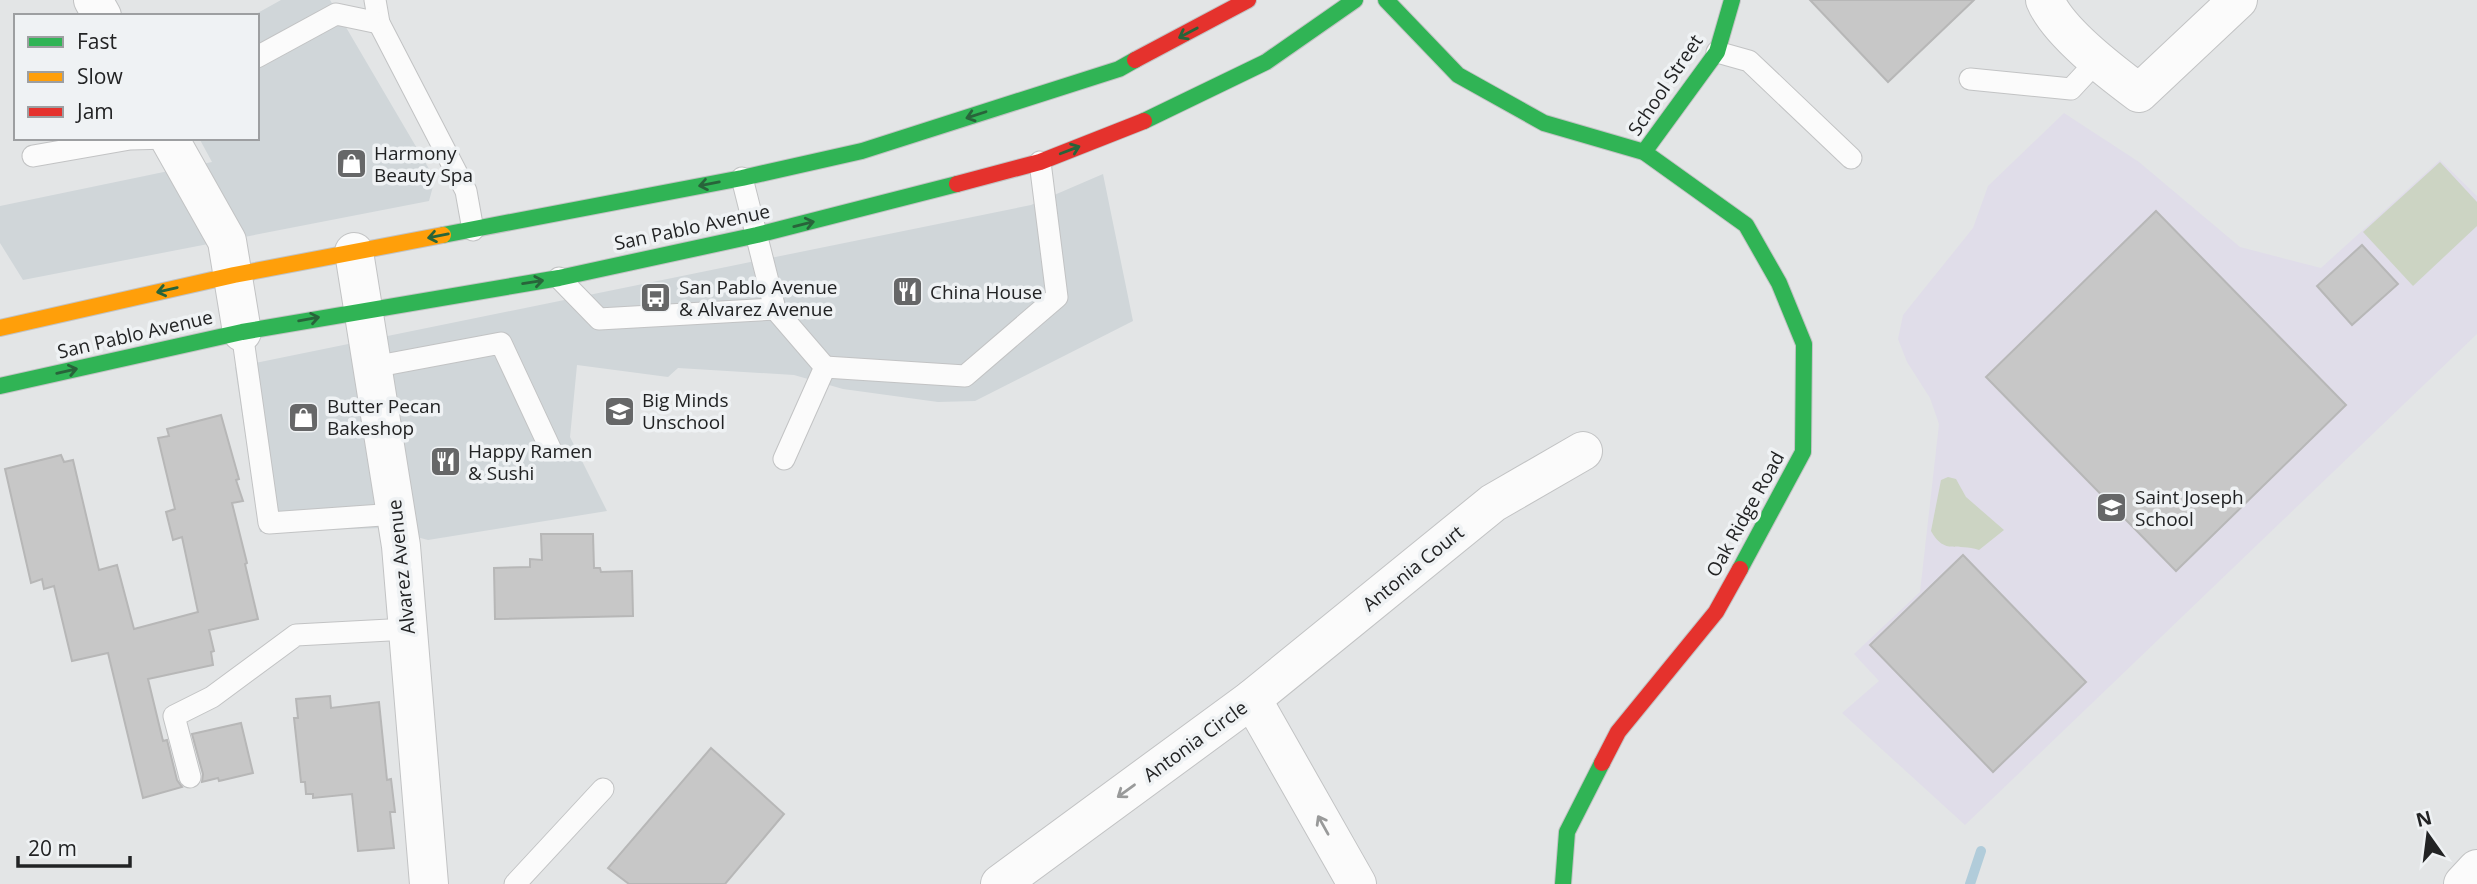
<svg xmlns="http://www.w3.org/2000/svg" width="2477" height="884" font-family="'Open Sans',sans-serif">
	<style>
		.built { fill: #d0d6d9 }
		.education { fill: #e0dde9 }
		.green { fill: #ccd4c3 }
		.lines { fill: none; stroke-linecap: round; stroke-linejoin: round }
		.stream { stroke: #b1ccda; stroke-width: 10 }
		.building { fill: #c7c7c7; stroke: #b7b7b7; stroke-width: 2 }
		.lane-casing { stroke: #c2c3c4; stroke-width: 23 }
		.street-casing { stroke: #c2c3c4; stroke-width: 40 }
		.fast-casing { stroke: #c2c3c4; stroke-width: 18 }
		.slow-casing { stroke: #c2c3c4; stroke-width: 18 }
		.jam-casing { stroke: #c2c3c4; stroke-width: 18 }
		.lane { stroke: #fbfbfb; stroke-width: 21 }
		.street { stroke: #fbfbfb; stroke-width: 38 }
		.fast { stroke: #30b455; stroke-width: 16 }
		.slow { stroke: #ff9f0a; stroke-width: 16 }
		.jam { stroke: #e5322d; stroke-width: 16 }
		.oneway { stroke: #28643a }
		.oneway2 { stroke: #999a9a }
		.labels { text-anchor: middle; stroke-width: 7; stroke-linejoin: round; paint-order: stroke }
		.street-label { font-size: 19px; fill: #222324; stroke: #eff2f4 }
		.poi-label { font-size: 19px; fill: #222324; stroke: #eff2f4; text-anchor: start }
	</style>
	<rect width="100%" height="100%" fill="#e3e5e6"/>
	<!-- built -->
	<g class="built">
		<path d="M281 0H330L435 179 429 201 23 280 0 243V206L212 162 199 138H257V16H252Z"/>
		<path d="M1103 174 1133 321 975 401 938 402 843 389 794 375 678 368 668 377 577 365 570 437 607 511 428 540 383 528 260 532 235 367 1031 205Z"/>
	</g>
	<!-- education -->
	<path class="education" d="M2064 113 2139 162 2240 247 2321 268 2440 160 2477 196V334L1965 825 1842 713 1879 681 1854 654 1920 592 1939 424 1930 398 1907 362 1898 339 1903 315 1973 228 1988 186Z"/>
	<!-- green -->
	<g class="green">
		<path d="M2440 162 2477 202V226L2413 286 2363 232Z"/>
		<path d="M1948 477 1956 479 1966 497 2004 530 1979 550C1957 542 1945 556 1931 531L1941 480Z"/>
	</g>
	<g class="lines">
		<!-- stream -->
		<path class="stream" d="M1970 884 1981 851"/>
	</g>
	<!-- building -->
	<g class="building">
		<path d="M1810 0H1974L1888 82Z"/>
		<path d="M2156 211 2346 405 2176 571 1986 377Z"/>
		<path d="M2362 245 2398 284 2352 325 2317 286Z"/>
		<path d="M221 415 239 479 236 480 243 501 232 503 247 563 245 564 258 619 209 630 214 651 211 652 213 665 148 679 163 741 167 740 177 780 182 787 143 798 108 653 72 661 54 586 44 589 42 579 31 583 5 469 61 455 64 462 73 460 99 570 117 565 134 629 198 612 182 537 173 540 166 512 175 509 158 438 169 436 167 429Z"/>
		<path d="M541 534H593L594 568H600L601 572 632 571 633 616 495 619 494 568 530 567V559L542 560Z"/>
		<path d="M1963 555 2086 682 1993 772 1870 645Z"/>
		<path d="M330 696 331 708 379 702 387 780 391 779 395 812H390L394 848 358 851 352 794 313 798V794H306L305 782H301L294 718H298L296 699Z"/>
		<path d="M241 723 253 773 219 781 218 778 202 782 203 774 192 734Z"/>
		<path d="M711 748 784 814 725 884H629L608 868Z"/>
	</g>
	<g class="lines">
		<defs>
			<g id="lane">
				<path d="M375 0 379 23 466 191 473 230"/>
				<path d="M1717 52 1749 61 1851 158"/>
				<path d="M257 57 336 14 379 23"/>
				<path d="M1970 79 2071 89 2097 61"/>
				<path d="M33 156 130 139 169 138"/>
				<path d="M742 178 775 309 825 367 784 459"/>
				<path d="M559 278 599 319 775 309"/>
				<path d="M242 332 269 523 396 514"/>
				<path d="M373 367 501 343 550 448"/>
				<path d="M825 367 965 376 1057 297 1040 162"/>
				<path d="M190 777 174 716 212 697 296 635 408 629"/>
				<path d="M515 884 603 789"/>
			</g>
			<g id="street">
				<path d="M93 0 102 16"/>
				<path d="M2045 0C2058 32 2111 72 2139 93L2238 0"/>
				<path d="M169 138 227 241 242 332"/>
				<path d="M354 252 401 546 429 884"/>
				<path d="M1252 699 1493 503 1583 451"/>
				<path d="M1000 884 1252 699 1357 884"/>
				<path d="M2463 884 2477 869"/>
			</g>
			<g id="fast">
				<path d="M1386 0 1458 75 1544 123 1644 152 1746 225 1779 283 1804 344 1803 452 1740 569"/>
				<path d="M1144 121 1266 62 1355 0"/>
				<path d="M1644 152 1717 52 1732 0"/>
				<path d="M443 235 742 178 862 151 1119 69 1135 60"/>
				<path d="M0 386 242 332 559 278 757 235 957 184"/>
				<path d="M1563 884 1567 832 1602 763"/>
			</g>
			<path id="slow" d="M0 328 234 275 443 235"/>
			<g id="jam">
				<path d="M1135 60 1248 0"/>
				<path d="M957 184 1040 162 1144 121"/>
				<path d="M1602 763 1618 732 1716 612 1740 569"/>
			</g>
		</defs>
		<!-- lane casing -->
		<use href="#lane" class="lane-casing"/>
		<!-- street casing -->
		<use href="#street" class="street-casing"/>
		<!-- fast casing -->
		<use href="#fast" class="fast-casing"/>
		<!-- slow casing -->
		<use href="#slow" class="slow-casing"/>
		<!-- jam casing -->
		<use href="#jam" class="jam-casing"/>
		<!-- lane -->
		<use href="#lane" class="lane"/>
		<!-- street -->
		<use href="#street" class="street"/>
		<!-- fast -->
		<use href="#fast" class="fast"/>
		<!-- slow -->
		<use href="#slow" class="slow"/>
		<!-- jam -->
		<use href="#jam" class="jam"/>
	</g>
	<!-- one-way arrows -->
	<defs><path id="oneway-shaft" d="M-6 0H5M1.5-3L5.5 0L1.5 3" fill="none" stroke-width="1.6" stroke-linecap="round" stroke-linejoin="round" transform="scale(1.75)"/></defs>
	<g class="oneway">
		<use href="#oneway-shaft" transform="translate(1188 33) rotate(152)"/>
		<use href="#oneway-shaft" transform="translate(976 115) rotate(162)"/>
		<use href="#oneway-shaft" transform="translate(1070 150) rotate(-21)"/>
		<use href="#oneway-shaft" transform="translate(709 184) rotate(169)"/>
		<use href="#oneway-shaft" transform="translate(804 224) rotate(-14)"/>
		<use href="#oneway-shaft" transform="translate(438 236) rotate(169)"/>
		<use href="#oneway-shaft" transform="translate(533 282) rotate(-9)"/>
		<use href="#oneway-shaft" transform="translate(167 290) rotate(167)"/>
		<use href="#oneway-shaft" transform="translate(309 319) rotate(-10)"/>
		<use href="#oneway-shaft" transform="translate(67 371) rotate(-13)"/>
	</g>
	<g class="oneway2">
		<use href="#oneway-shaft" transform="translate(1126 791) rotate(144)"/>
		<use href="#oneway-shaft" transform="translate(1323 825) rotate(-119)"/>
	</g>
	<!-- icons -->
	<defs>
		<symbol id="shop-square" viewBox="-11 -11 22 22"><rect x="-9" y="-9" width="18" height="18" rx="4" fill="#666768" stroke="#eff2f4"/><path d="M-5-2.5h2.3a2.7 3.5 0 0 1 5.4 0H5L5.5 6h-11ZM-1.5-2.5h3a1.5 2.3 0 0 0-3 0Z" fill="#fff"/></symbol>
		<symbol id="restaurant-square" viewBox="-11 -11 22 22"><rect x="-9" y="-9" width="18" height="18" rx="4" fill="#666768" stroke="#eff2f4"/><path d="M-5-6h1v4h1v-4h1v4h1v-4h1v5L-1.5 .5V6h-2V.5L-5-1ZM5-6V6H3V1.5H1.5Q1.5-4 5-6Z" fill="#fff"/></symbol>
		<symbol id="bus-square" viewBox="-11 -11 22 22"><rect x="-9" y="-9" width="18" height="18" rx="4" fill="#666768" stroke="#eff2f4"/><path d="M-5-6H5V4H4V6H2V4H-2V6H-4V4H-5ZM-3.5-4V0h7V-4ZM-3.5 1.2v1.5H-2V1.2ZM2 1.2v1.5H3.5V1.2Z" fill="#fff"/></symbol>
		<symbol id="school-square" viewBox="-11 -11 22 22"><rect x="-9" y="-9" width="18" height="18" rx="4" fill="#666768" stroke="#eff2f4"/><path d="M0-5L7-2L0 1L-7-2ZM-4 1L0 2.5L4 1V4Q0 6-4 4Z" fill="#fff"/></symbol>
	</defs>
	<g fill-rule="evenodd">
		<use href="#shop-square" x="334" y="146" width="35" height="35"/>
		<use href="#restaurant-square" x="890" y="274" width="35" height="35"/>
		<use href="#bus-square" x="638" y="280" width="35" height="35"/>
		<use href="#school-square" x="602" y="394" width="35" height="35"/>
		<use href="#shop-square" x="286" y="400" width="35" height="35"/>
		<use href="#restaurant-square" x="428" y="444" width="35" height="35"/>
		<use href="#school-square" x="2094" y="490" width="35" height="35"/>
	</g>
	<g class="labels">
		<!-- street labels -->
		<g class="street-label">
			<text transform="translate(1665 85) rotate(-56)" y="7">School Street</text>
			<text transform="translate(692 227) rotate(-12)" y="7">San Pablo Avenue</text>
			<text transform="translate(135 334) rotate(-13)" y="7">San Pablo Avenue</text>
			<text transform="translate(1745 514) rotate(-61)" y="7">Oak Ridge Road</text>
			<text transform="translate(401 567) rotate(-96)" y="7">Alvarez Avenue</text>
			<text transform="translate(1413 568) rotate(-39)" y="7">Antonia Court</text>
			<text transform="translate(1195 741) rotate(-36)" y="7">Antonia Circle</text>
		</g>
		<!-- poi labels -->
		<g class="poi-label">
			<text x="374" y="160">Harmony<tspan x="374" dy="22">Beauty Spa</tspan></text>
			<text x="679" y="294">San Pablo Avenue<tspan x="679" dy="22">&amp; Alvarez Avenue</tspan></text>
			<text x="930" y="299">China House</text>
			<text x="642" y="407">Big Minds<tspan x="642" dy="22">Unschool</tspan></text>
			<text x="327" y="413">Butter Pecan<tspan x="327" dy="22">Bakeshop</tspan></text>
			<text x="468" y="458">Happy Ramen<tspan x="468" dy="22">&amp; Sushi</tspan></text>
			<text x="2135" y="504">Saint Joseph<tspan x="2135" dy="22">School</tspan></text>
		</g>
	</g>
	<!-- legend -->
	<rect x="14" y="14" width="245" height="126" fill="#eff2f4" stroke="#9d9fa1" stroke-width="2"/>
	<rect x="28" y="37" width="35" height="10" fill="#30b455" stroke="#9d9fa1" stroke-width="2"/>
	<text x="77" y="49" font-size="21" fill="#222324">Fast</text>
	<rect x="28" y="72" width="35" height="10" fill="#ff9f0a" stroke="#9d9fa1" stroke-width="2"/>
	<text x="77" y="84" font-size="21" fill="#222324">Slow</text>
	<rect x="28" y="107" width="35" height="10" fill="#e5322d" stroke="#9d9fa1" stroke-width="2"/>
	<text x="77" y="119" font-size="21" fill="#222324">Jam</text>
	<!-- north arrow -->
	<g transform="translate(2428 835) rotate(346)" stroke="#eff2f4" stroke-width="5" paint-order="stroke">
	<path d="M0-5L12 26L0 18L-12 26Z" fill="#222324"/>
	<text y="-10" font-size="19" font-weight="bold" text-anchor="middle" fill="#222324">N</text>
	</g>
	<!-- scale -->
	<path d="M18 856v10h112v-10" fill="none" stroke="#222324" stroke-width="3.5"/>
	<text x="28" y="856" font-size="21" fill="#222324" stroke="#eff2f4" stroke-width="5" paint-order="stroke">20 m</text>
</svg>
